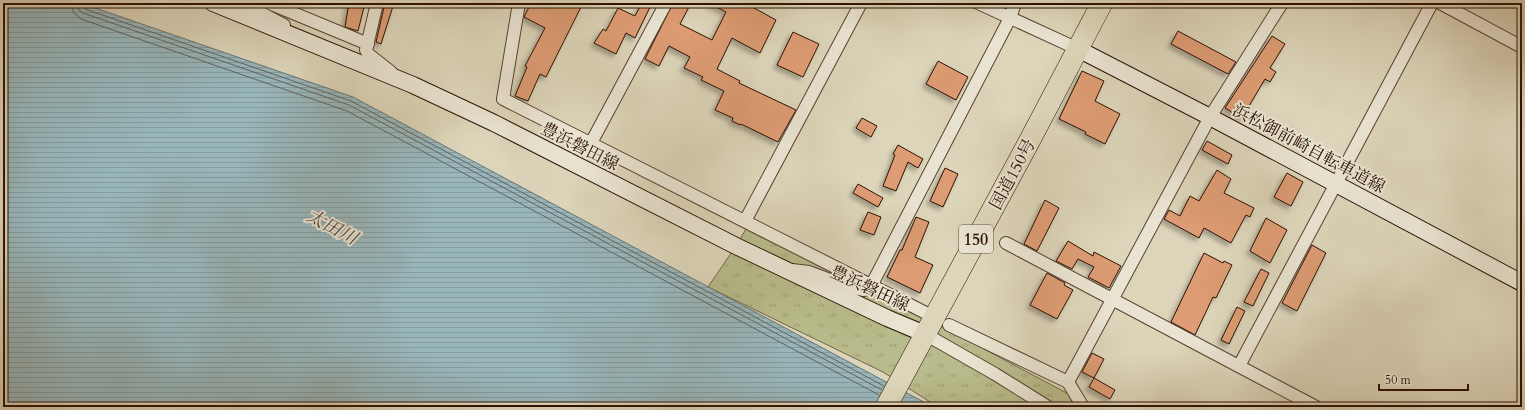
<svg xmlns="http://www.w3.org/2000/svg" width="1525" height="410" font-family="Cardo,'Noto Serif JP',serif">
	<style>
		.grass { fill: url(#grass-tufts); stroke: #726646 }
		.water { fill: url(#water-rules); stroke: #6c7471 }
		.lines { fill: none; stroke-linecap: round; stroke-linejoin: round }
		.shore { stroke: #62635e; stroke-width: 1 }
		.building { fill: #dd9c73; stroke: #2b1002; filter: url(#shadow) }
		.street-casing { stroke: #584130; stroke-width: 14 }
		.secondary-casing { stroke: #2b1002; stroke-width: 18 }
		.highway-casing { stroke: #2b1002; stroke-width: 22 }
		.street { stroke: #e9e4d2; stroke-width: 12 }
		.secondary { stroke: #e9e4d2; stroke-width: 16 }
		.highway { stroke: #ddd5ba; stroke-width: 21 }
		.labels { text-anchor: middle; stroke-width: 4; stroke-linejoin: round; paint-order: stroke }
		.shield { fill: #e9e4d2; stroke: #645040; stroke-width: 1 }
		.shield-label { font-size: 16px; font-weight: bold; fill: #2b1002 }
		.street-label { font-size: 17px; fill: #2b1002; stroke: #e9e4d2 }
		.water-label { font-size: 18px; font-style: italic; fill: #514a43; stroke: #e9e4d2 }
	</style>
	<defs>
		<pattern id="grass-tufts" width="24" height="20" patternUnits="userSpaceOnUse"><rect width="24" height="20" fill="#b8bb8b"/><path d="M3 7l-1-3M5 7V3M7 7l1-3M15 17l-1-3M17 17v-4M19 17l1-3" fill="none" stroke="#9ea076"/></pattern>
		<pattern id="water-rules" width="6" height="5" patternUnits="userSpaceOnUse"><rect width="6" height="5" fill="#98b6bb"/><path d="M0 2.5h6" fill="none" stroke="#839b9f"/></pattern>
		<filter id="shadow"><feDropShadow dx="-3.5" dy="3.5" stdDeviation="2" flood-color="#0004"/></filter>
	</defs>
	<rect width="100%" height="100%" fill="#ddd5ba"/>
	<filter id="stains"><feTurbulence type="fractalNoise" baseFrequency=".005" numOctaves="4"/><feColorMatrix values="0 0 0 0 .2 0 0 0 0 .09 0 0 0 0 .02 0 0 0 .5 -.17"/></filter>
	<radialGradient id="worn" r=".72"><stop offset=".6" stop-color="#630" stop-opacity="0"/><stop offset="1" stop-color="#630" stop-opacity=".3"/></radialGradient>
	<!-- grass -->
	<path class="grass" d="M749 224 1078 399 1085 407H938L883 372 708 287 736 246Z"/>
	<!-- water -->
	<path class="water" d="M3 3H81L353 97 933 407H3Z"/>
	<g class="lines">
		<!-- shore -->
		<g class="shore">
			<path d="M71 3 74 13 81 19 347 111 879 395"/>
			<path d="M77 3 78 9 83 13 349 105 882 390"/>
			<path d="M82 3 83 6 85 9 351 101 884 386"/>
		</g>
	</g>
	<!-- building -->
	<g class="building">
		<path d="M349 3H365L358 31 345 27Z"/>
		<path d="M385 3H394L381 44 376 42Z"/>
		<path d="M531 3H574L581 7 546 77 540 74 528 101 515 96 527 67 525 66 545 28 524 17Z"/>
		<path d="M642 3H652L635 38 626 33 616 54 594 43 603 29 606 31 618 8 635 16Z"/>
		<path d="M673 3H691L680 24 712 40 726 12 709 3H745L776 20 760 53 732 38 717 69 740 81 739 83 796 110 778 142 741 124 740 125 732 121 733 118 715 110 724 91 701 80 703 77 684 68 690 57 669 46 659 66 645 59Z"/>
		<path d="M1178 31 1236 62 1228 74 1171 44Z"/>
		<path d="M793 32 819 44 803 77 777 65Z"/>
		<path d="M1272 36 1285 44 1270 68 1276 72 1270 82 1265 79 1242 118 1225 108Z"/>
		<path d="M938 61 968 77 956 100 926 84Z"/>
		<path d="M1082 71 1104 81 1095 101 1120 114 1105 144 1085 134 1086 132 1059 119Z"/>
		<path d="M862 118 877 126 871 137 856 128Z"/>
		<path d="M1207 141 1232 155 1228 164 1202 150Z"/>
		<path d="M898 145 923 159 918 168 908 162 896 191 883 186 895 155 893 154Z"/>
		<path d="M945 168 958 174 943 207 930 201Z"/>
		<path d="M1217 170 1231 179 1224 193 1254 208 1250 217 1246 215 1231 243 1204 228 1199 238 1164 219 1169 210 1180 216 1190 196 1199 201Z"/>
		<path d="M1287 173 1303 182 1291 206 1274 197Z"/>
		<path d="M858 184 883 198 878 207 853 193Z"/>
		<path d="M1045 200 1059 208 1037 251 1024 244Z"/>
		<path d="M868 212 881 217 874 235 860 230Z"/>
		<path d="M916 217 929 222 915 257 933 265 920 293 887 277 900 250H902Z"/>
		<path d="M1266 218 1287 230 1270 263 1250 251Z"/>
		<path d="M1068 241 1093 256 1094 252 1121 266 1109 288 1088 277 1094 267 1078 259 1072 269 1056 261Z"/>
		<path d="M1312 245 1326 253 1297 311 1282 303Z"/>
		<path d="M1204 253 1223 263 1224 261 1232 265 1216 298 1213 297 1195 335 1171 322Z"/>
		<path d="M1261 269 1269 273 1253 306 1244 302Z"/>
		<path d="M1047 273 1065 283 1064 285 1073 290 1057 319 1030 305Z"/>
		<path d="M1237 307 1245 311 1229 344 1221 340Z"/>
		<path d="M1092 353 1104 359 1094 378 1082 372Z"/>
		<path d="M1094 378 1115 390 1110 399 1089 387Z"/>
	</g>
	<g class="lines">
		<defs>
			<g id="street">
				<path d="M242 3 284 25"/>
				<path d="M269 3 368 44"/>
				<path d="M377 3 366 50 368 54 391 72"/>
				<path d="M519 3 503 99 926 313"/>
				<path d="M978 3 1078 49"/>
				<path d="M1440 3 1522 47"/>
				<path d="M591 143 666 3"/>
				<path d="M745 221 861 3"/>
				<path d="M1006 243 1316 407"/>
				<path d="M792 270 809 272 849 287 864 290 871 286 1010 18 1015 3"/>
				<path d="M949 325 1068 382 1083 407"/>
				<path d="M925 334 995 374 1048 407"/>
				<path d="M1239 366 1432 3"/>
				<path d="M1068 382 1210 117 1282 3"/>
			</g>
			<g id="secondary">
				<path d="M213 3 413 85 494 123 736 246 887 318 925 334"/>
				<path d="M1078 49 1210 117 1522 283"/>
			</g>
			<path id="highway" d="M886 407 1031 138 1102 3"/>
		</defs>
		<!-- street casing -->
		<use href="#street" class="street-casing"/>
		<!-- secondary casing -->
		<use href="#secondary" class="secondary-casing"/>
		<!-- highway casing -->
		<use href="#highway" class="highway-casing"/>
		<!-- street -->
		<use href="#street" class="street"/>
		<!-- secondary -->
		<use href="#secondary" class="secondary"/>
		<!-- highway -->
		<use href="#highway" class="highway"/>
	</g>
	<g class="labels">
		<!-- shield labels -->
		<rect class="shield" x="959" y="225" width="34" height="28" rx="3"/>
		<g class="shield-label">
			<text x="976" y="245">150</text>
		</g>
		<!-- street labels -->
		<g class="street-label">
			<text transform="translate(580 146) rotate(27)" y="6">豊浜磐田線</text>
			<text transform="translate(1309 148) rotate(28)" y="6">浜松御前崎自転車道線</text>
			<text transform="translate(1012 174) rotate(-62)" y="6">国道150号</text>
			<text transform="translate(870 288) rotate(25)" y="6">豊浜磐田線</text>
		</g>
		<!-- water labels -->
		<g class="water-label">
			<text transform="translate(332 227) rotate(28)" y="6">太田川</text>
		</g>
	</g>
	<!-- margin -->
	<rect width="1525" height="410" fill="none" stroke="#ddd5ba" stroke-width="16"/>
	<rect x="4" y="4" width="1517" height="402" fill="none" stroke="#2b1002" stroke-width="2"/>
	<rect x="8" y="8" width="1509" height="394" fill="none" stroke="#2b1002"/>
	<!-- scale -->
	<path d="M1379 384v6h89v-6" fill="none" stroke="#2b1002" stroke-width="2"/>
	<text x="1385" y="384" font-size="12" fill="#2b1002" stroke="#e9e4d2" stroke-width="3" paint-order="stroke">50 m</text>
	<rect width="100%" height="100%" filter="url(#stains)"/>
	<rect width="100%" height="100%" fill="url(#worn)"/>
</svg>
